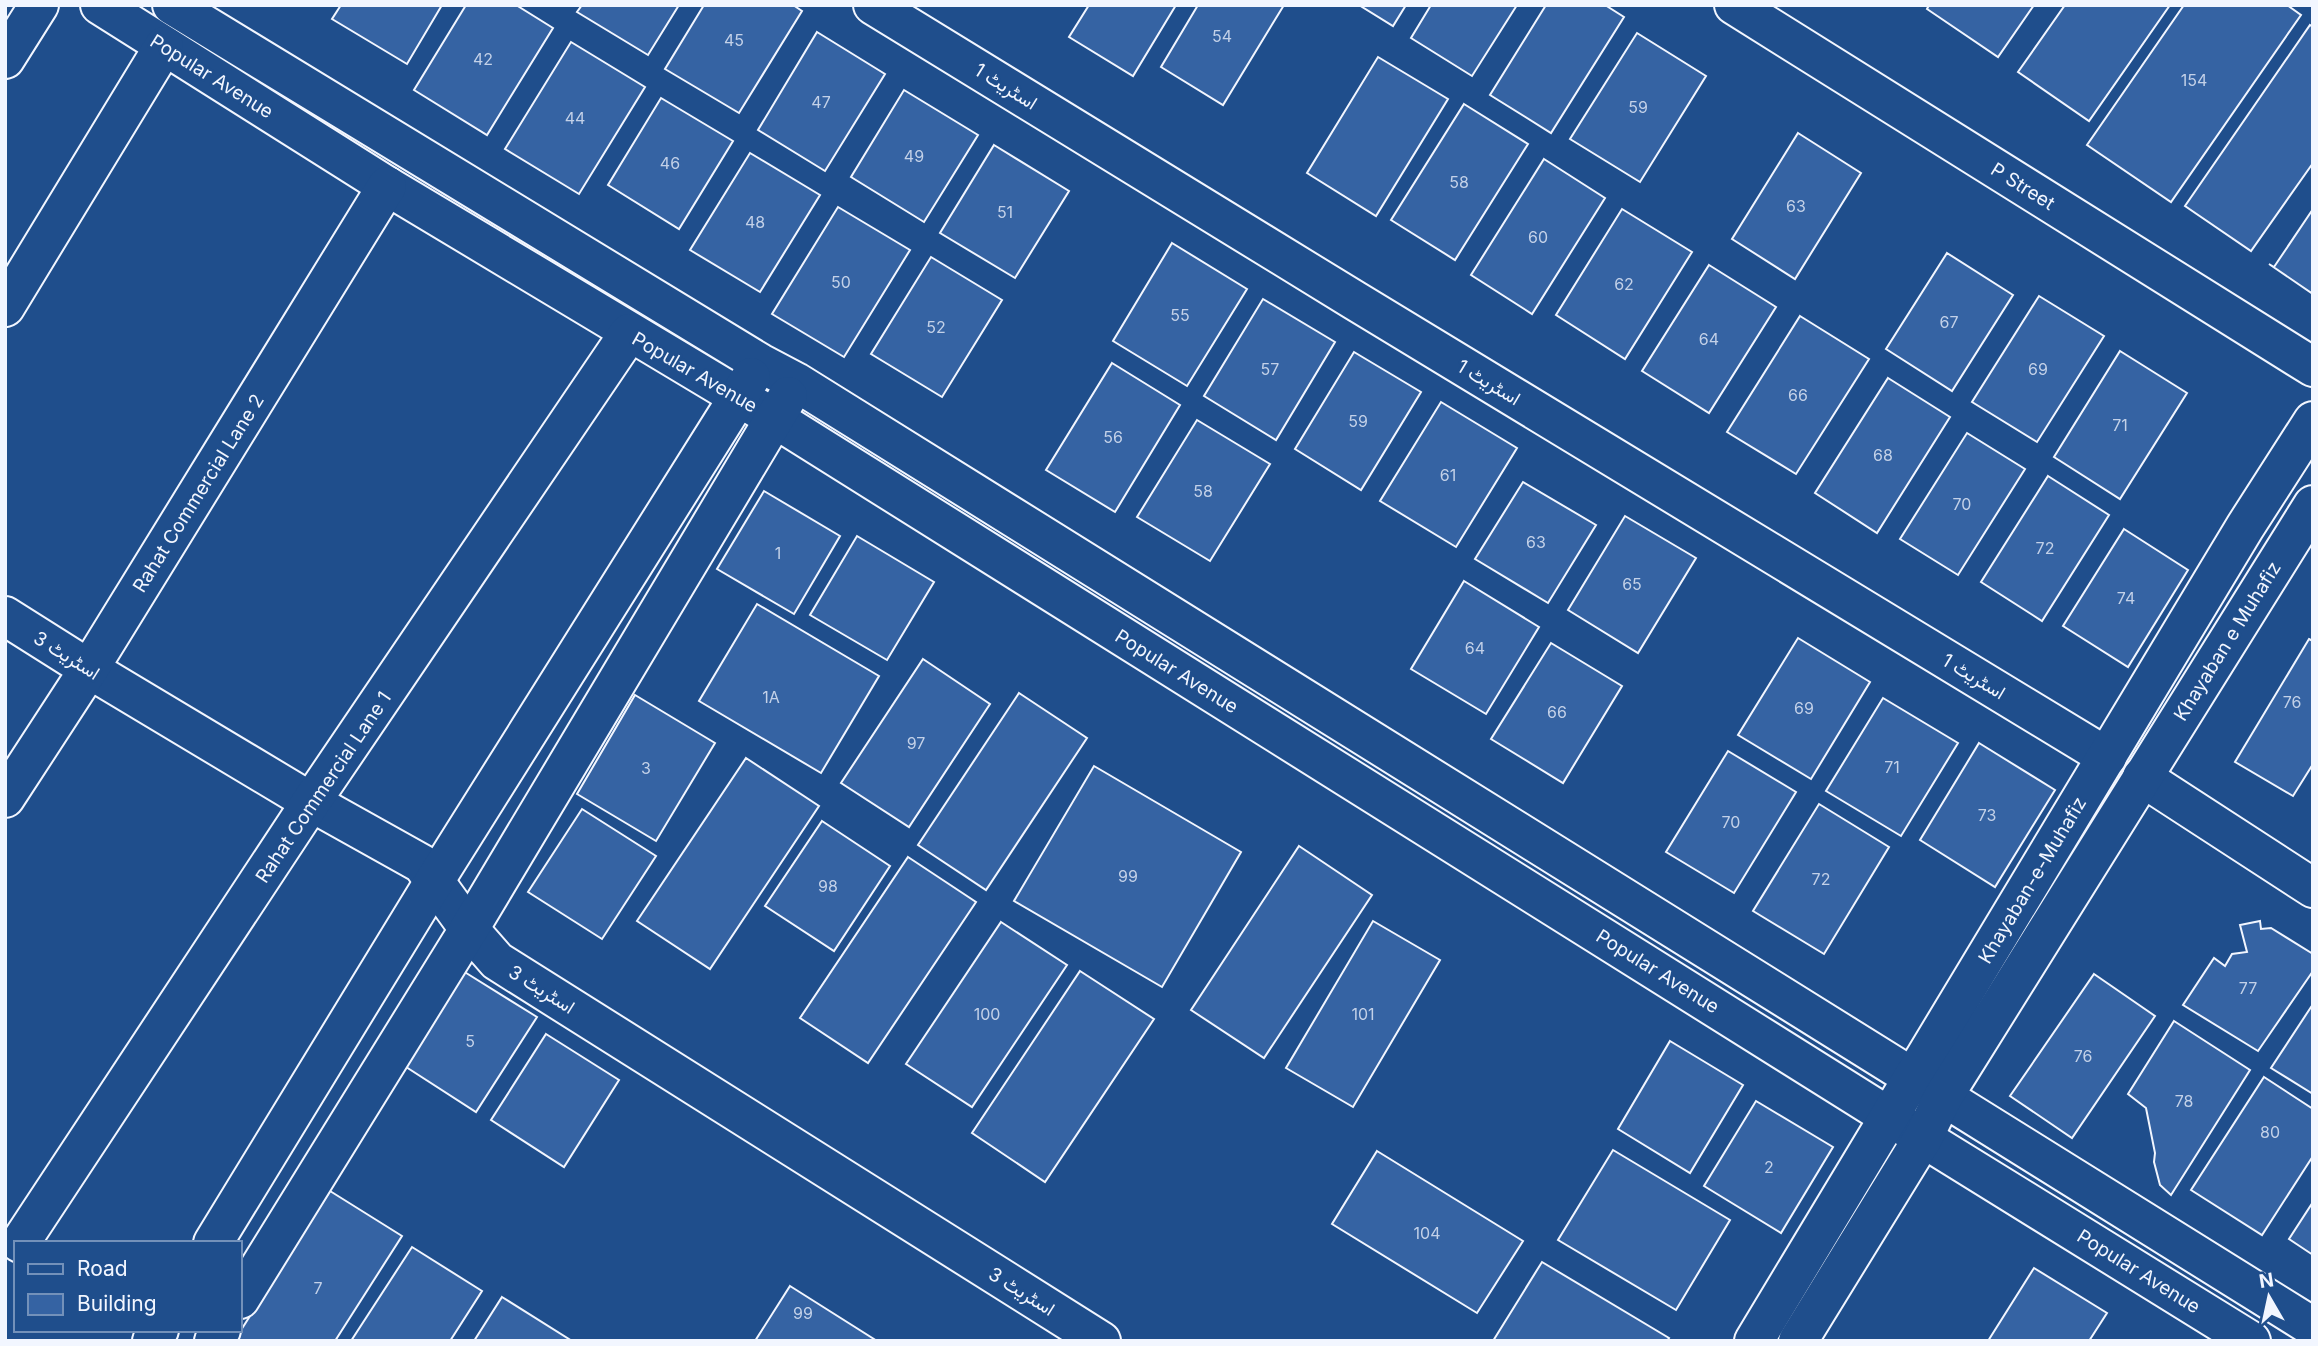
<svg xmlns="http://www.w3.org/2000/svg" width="2318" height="1346" font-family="Inter,Vazirmatn,sans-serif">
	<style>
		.building { fill: #3563a3; stroke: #f2f6ff; stroke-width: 2 }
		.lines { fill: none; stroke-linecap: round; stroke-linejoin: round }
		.minor-casing { stroke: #f2f6ff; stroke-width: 42 }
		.minor { stroke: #1f4e8c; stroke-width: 38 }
		.labels { text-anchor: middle; stroke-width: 5; stroke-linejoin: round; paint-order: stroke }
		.number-label { font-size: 16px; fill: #c3d1e8 }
		.street-label { font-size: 19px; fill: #f2f6ff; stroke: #1f4e8c }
	</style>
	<rect width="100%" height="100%" fill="#1f4e8c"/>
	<!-- building -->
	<g class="building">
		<path d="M341 5H442L407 64 332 19Z"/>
		<path d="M466 5H516L553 28 487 135 414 90Z"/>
		<path d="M582 5H679L648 55 577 12Z"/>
		<path d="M704 5H793L802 11 739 113 665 69Z"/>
		<path d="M1089 5H1176L1133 76 1069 37Z"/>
		<path d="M1198 5H1284L1223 105 1161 67Z"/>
		<path d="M1359 5H1406L1393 26Z"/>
		<path d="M1431 5H1517L1472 76 1411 38Z"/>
		<path d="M1546 5H1605L1624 17 1551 133 1490 95Z"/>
		<path d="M1929 5H2034L1998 57 1927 9Z"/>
		<path d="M2065 5H2170L2089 121 2018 72Z"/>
		<path d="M2184 5H2287L2301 15 2171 202 2087 145Z"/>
		<path d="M2310 25 2313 27V163L2251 251 2185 206Z"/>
		<path d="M817 32 885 74 825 171 758 130Z"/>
		<path d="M1637 33 1706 76 1640 182 1570 139Z"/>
		<path d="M571 42 645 87 579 194 505 149Z"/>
		<path d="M1378 57 1448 99 1376 216 1307 173Z"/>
		<path d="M904 90 978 135 924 222 851 177Z"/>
		<path d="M661 98 733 141 679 229 608 185Z"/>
		<path d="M1464 104 1528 144 1455 260 1391 220Z"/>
		<path d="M1798 133 1861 173 1795 279 1732 239Z"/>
		<path d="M994 145 1069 191 1015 278 940 233Z"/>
		<path d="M750 153 820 195 760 292 690 250Z"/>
		<path d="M1544 159 1605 198 1532 314 1471 275Z"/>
		<path d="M838 207 910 250 844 357 772 314Z"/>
		<path d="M1622 209 1692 252 1625 359 1556 315Z"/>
		<path d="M2313 209V294L2269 264 2274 267Z"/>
		<path d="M1172 243 1247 289 1187 386 1113 341Z"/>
		<path d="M1947 253 2013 295 1952 391 1886 349Z"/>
		<path d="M931 257 1002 300 942 397 871 354Z"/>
		<path d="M1709 265 1776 307 1709 413 1642 371Z"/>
		<path d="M2039 296 2104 336 2037 442 1972 402Z"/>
		<path d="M1263 299 1335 342 1276 440 1204 396Z"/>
		<path d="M1800 316 1869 359 1796 474 1727 432Z"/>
		<path d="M2120 351 2187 393 2120 499 2054 457Z"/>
		<path d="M1354 352 1421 392 1361 490 1295 449Z"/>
		<path d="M1112 363 1180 405 1115 512 1046 470Z"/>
		<path d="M1888 378 1950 417 1877 533 1815 493Z"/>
		<path d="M1441 402 1517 448 1456 547 1380 501Z"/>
		<path d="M1197 420 1270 464 1210 561 1137 517Z"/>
		<path d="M1967 433 2025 469 1958 575 1900 539Z"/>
		<path d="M2048 476 2109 515 2042 621 1981 582Z"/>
		<path d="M1523 482 1596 525 1548 603 1475 559Z"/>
		<path d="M764 491 840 536 794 614 717 569Z"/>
		<path d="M1625 516 1696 558 1638 653 1568 610Z"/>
		<path d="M2124 529 2188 570 2128 667 2063 626Z"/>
		<path d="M857 536 934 582 887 660 810 615Z"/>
		<path d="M1464 581 1539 627 1486 714 1411 669Z"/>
		<path d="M757 604 879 676 821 773 699 701Z"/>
		<path d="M1798 638 1870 682 1811 779 1738 735Z"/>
		<path d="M2309 639 2313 641V764L2293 796 2235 762Z"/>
		<path d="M1551 643 1622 686 1563 783 1491 739Z"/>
		<path d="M923 659 990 704 909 827 841 783Z"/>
		<path d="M1019 693 1087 738 986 890 918 845Z"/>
		<path d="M635 695 715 743 656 841 577 794Z"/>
		<path d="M1883 698 1958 743 1901 836 1826 791Z"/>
		<path d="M1979 743 2055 790 1995 887 1920 840Z"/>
		<path d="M1728 751 1796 792 1734 893 1666 852Z"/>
		<path d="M746 758 819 806 710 969 637 921Z"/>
		<path d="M1094 766 1241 852 1162 987 1014 901Z"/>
		<path d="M1819 804 1889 847 1824 954 1753 911Z"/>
		<path d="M582 809 656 856 602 939 528 892Z"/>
		<path d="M822 821 890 866 834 951 765 906Z"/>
		<path d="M1299 846 1372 895 1264 1058 1191 1010Z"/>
		<path d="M908 857 976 902 868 1063 800 1018Z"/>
		<path d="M1373 921 1440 960 1353 1107 1286 1068Z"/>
		<path d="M2260 921 2261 929 2271 928 2313 954V971L2258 1051 2183 1005 2214 958 2225 966 2232 954 2247 952 2240 925Z"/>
		<path d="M1001 922 1067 965 972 1107 906 1064Z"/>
		<path d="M463 971 537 1017 476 1112 403 1065Z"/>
		<path d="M1080 971 1154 1019 1045 1182 972 1133Z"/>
		<path d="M2094 974 2155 1016 2072 1138 2010 1096Z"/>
		<path d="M2313 1004V1094L2271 1068Z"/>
		<path d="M2174 1021 2250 1070 2171 1195 2160 1185 2154 1162 2155 1153 2146 1108 2128 1094Z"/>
		<path d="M546 1034 619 1080 564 1167 491 1120Z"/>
		<path d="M1670 1041 1743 1085 1690 1173 1618 1129Z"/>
		<path d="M2264 1077 2313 1109V1156L2262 1235 2191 1190Z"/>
		<path d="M1756 1101 1833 1147 1781 1233 1704 1186Z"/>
		<path d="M1613 1150 1730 1220 1676 1310 1558 1240Z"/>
		<path d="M1377 1151 1523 1241 1477 1313 1332 1224Z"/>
		<path d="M330 1191 402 1236 335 1341H234Z"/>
		<path d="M2313 1202V1255L2289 1239Z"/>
		<path d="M412 1247 482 1291 450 1341H351Z"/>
		<path d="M1542 1262 1669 1338 1667 1341H1493Z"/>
		<path d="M2034 1268 2107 1313 2089 1341H1988Z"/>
		<path d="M790 1286 877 1341H755Z"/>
		<path d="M502 1297 572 1341H474Z"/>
	</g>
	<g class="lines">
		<defs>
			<g id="minor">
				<path d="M100 5 387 186 774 418 1923 1138 2251 1341"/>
				<path d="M172 5 760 363 796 382 2313 1327"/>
				<path d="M873 5 1354 300 2107 757"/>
				<path d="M1734 5 2313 367"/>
				<path d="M5 59 39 5"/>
				<path d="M5 307 164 46"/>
				<path d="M5 616 89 669 311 802 422 864 469 929 497 961 1101 1341"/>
				<path d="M2142 777 2313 888"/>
				<path d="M5 798 89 669 387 186"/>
				<path d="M20 1243 311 802 629 333"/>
				<path d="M213 1243 435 880 751 377"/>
				<path d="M240 1299 469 929 788 396"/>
				<path d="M152 1341 159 1330"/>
				<path d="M214 1341 221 1330"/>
				<path d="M1754 1341 2245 527 2313 421"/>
				<path d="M1798 1341 1923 1138 1943 1097 2313 505"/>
			</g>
		</defs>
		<!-- minor casing -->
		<use href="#minor" class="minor-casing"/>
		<!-- minor -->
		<use href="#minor" class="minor"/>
	</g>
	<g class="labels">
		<!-- number labels -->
		<g class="number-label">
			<text x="1222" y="42">54</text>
			<text x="734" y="46">45</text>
			<text x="483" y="65">42</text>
			<text x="2194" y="86">154</text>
			<text x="821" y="108">47</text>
			<text x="1638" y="113">59</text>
			<text x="575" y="124">44</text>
			<text x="914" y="162">49</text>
			<text x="670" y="169">46</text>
			<text x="1459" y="188">58</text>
			<text x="1796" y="212">63</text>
			<text x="1005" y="218">51</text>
			<text x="755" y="228">48</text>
			<text x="1538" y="243">60</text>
			<text x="841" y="288">50</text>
			<text x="1624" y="290">62</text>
			<text x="1180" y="321">55</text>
			<text x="1949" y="328">67</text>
			<text x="936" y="333">52</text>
			<text x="1709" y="345">64</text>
			<text x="1270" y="375">57</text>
			<text x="2038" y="375">69</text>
			<text x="1798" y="401">66</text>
			<text x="1358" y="427">59</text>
			<text x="2120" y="431">71</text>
			<text x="1113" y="443">56</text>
			<text x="1883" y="461">68</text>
			<text x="1448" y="481">61</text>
			<text x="1203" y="497">58</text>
			<text x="1962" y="510">70</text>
			<text x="1536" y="548">63</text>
			<text x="2045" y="554">72</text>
			<text x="778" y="559">1</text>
			<text x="1632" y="590">65</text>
			<text x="2126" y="604">74</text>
			<text x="1475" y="654">64</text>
			<text x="771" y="703">1A</text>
			<text x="2292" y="708">76</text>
			<text x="1804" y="714">69</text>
			<text x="1557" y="718">66</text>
			<text x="916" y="749">97</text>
			<text x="1892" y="773">71</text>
			<text x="646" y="774">3</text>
			<text x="1987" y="821">73</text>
			<text x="1731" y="828">70</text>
			<text x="1128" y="882">99</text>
			<text x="1821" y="885">72</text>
			<text x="828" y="892">98</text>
			<text x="2248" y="994">77</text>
			<text x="987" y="1020">100</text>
			<text x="1363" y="1020">101</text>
			<text x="470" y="1047">5</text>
			<text x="2083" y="1062">76</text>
			<text x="2184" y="1107">78</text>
			<text x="2270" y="1138">80</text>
			<text x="1769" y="1173">2</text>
			<text x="1427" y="1239">104</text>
			<text x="318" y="1294">7</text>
			<text x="803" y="1319">99</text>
		</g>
		<!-- street labels -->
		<g class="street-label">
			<text transform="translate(212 76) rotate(32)" y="7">Popular Avenue</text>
			<text transform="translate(1006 86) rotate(32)" y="7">اسٹریٹ 1</text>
			<text transform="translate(2023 186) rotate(32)" y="7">P Street</text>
			<text transform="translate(695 372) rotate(30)" y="7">Popular Avenue</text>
			<text transform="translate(1489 382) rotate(31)" y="7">اسٹریٹ 1</text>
			<text transform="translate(198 493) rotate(-58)" y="7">Rahat Commercial Lane 2</text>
			<text transform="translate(2227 641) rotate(-58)" y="7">Khayaban e Muhafiz</text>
			<text transform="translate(67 655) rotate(32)" y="7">اسٹریٹ 3</text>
			<text transform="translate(1177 671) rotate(32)" y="7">Popular Avenue</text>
			<text transform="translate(1974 676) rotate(31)" y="7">اسٹریٹ 1</text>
			<text transform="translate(323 787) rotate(-56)" y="7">Rahat Commercial Lane 1</text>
			<text transform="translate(2032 880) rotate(-59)" y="7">Khayaban-e-Muhafiz</text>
			<text transform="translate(1658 971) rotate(32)" y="7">Popular Avenue</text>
			<text transform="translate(542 989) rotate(32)" y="7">اسٹریٹ 3</text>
			<text transform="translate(2139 1271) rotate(32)" y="7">Popular Avenue</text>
			<text transform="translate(1022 1291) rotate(32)" y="7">اسٹریٹ 3</text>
		</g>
	</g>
	<!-- border -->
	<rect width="2318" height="1346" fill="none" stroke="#f2f6ff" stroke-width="14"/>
	<!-- legend -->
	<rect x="14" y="1241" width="228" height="91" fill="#1f4e8c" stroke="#7391ba" stroke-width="2"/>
	<rect x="28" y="1264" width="35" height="10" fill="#1f4e8c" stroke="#7391ba" stroke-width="2"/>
	<text x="77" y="1276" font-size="21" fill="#f2f6ff">Road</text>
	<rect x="28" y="1294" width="35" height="21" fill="#3563a3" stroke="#7391ba" stroke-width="2"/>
	<text x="77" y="1311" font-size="21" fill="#f2f6ff">Building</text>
	<!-- north arrow -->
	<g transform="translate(2269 1297) rotate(351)" stroke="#1f4e8c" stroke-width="5" paint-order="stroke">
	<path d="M0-5L12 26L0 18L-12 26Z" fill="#f2f6ff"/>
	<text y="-10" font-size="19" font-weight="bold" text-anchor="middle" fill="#f2f6ff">N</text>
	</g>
</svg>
